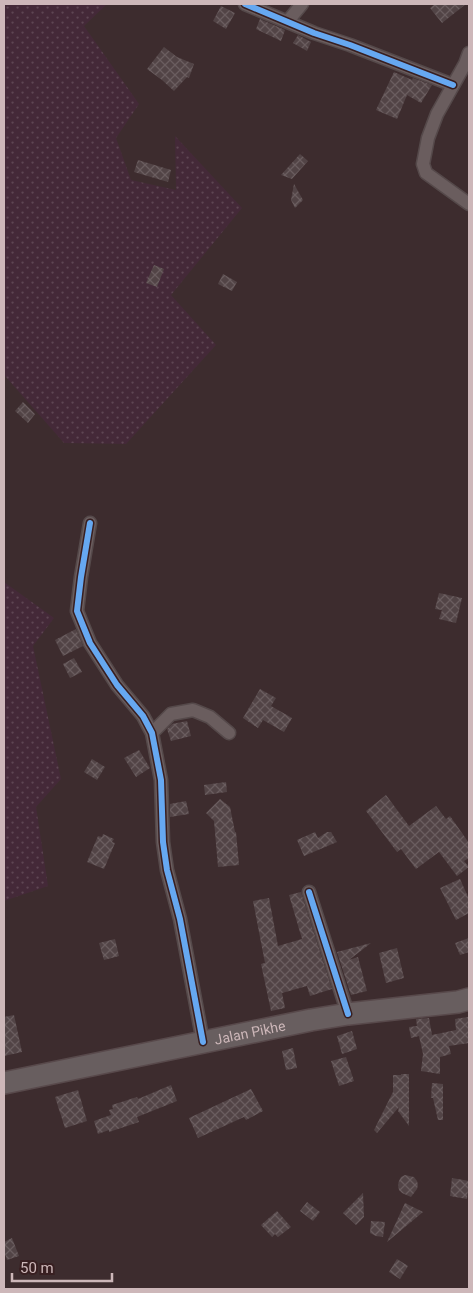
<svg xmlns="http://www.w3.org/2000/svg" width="473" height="1293" font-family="Roboto,sans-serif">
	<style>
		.grass { fill: url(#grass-dots) }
		.building { fill: url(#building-cross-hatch) }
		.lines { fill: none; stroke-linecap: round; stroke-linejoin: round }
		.minor-casing { stroke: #55494a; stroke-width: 15 }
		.trunk-casing { stroke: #58494b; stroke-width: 24 }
		.minor { stroke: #6a5d5e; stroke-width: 12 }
		.trunk { stroke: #685e5f; stroke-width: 21 }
		.cycleway-casing { stroke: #381f21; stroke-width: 9 }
		.cycleway { stroke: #66a8f1; stroke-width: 6 }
		.labels { text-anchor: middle; stroke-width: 4; stroke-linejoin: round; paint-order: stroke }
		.street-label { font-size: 14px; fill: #cdb7b9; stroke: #381f21 }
	</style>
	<defs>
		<pattern id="grass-dots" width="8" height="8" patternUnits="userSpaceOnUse" patternTransform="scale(1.25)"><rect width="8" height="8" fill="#442938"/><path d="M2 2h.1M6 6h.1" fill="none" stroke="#5e4653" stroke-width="1.8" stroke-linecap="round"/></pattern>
		<pattern id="building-cross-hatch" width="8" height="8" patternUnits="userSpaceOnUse" patternTransform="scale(1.25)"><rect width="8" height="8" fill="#524446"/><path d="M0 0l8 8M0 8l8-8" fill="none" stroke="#6a5d5f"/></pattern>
	</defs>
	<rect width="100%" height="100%" fill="#3d2c2e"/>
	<!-- grass -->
	<g class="grass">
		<path d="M4 4H107L84 26 139 104 116 138 131 180 176 190 175 136 242 208 171 295 216 345 126 444 64 443 5 376H4Z"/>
		<path d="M4 582 54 618 33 646 61 779 36 807 48 886 4 901Z"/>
	</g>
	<!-- building -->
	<g class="building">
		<path d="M435 4H466L442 23 430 8Z"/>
		<path d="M221 6 235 13 226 29 213 21Z"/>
		<path d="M260 19 285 30 281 41 256 29Z"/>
		<path d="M298 35 311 42 307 51 293 43Z"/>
		<path d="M164 47 177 57 194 64 189 78 187 77 174 91 162 80 147 69Z"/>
		<path d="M394 72 412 80 413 78 432 85 421 103 407 95 397 119 376 110Z"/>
		<path d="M300 154 308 161 292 179 281 175Z"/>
		<path d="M138 160 171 170 168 182 134 172Z"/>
		<path d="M294 184 303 200 295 208 291 200Z"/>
		<path d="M154 265 164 269 157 287 146 283Z"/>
		<path d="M223 274 237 282 232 291 218 284Z"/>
		<path d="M23 402 35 414 28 423 15 411Z"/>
		<path d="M439 593 462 598 456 623 439 619 442 610 435 609Z"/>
		<path d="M76 629 83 646 63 656 55 640Z"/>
		<path d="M74 658 82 672 70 678 63 664Z"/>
		<path d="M260 689 276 698 271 706 292 718 284 732 263 720 258 728 243 718Z"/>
		<path d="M187 721 191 736 171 741 167 729 172 724Z"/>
		<path d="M139 750 150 768 136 777 124 758Z"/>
		<path d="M92 759 105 767 97 780 84 772Z"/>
		<path d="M226 782 227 792 205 795 204 785Z"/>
		<path d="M386 795 409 826 436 806 446 819 450 816 469 843V858L464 861 469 867 457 876 439 852 416 869 401 849 397 852 366 811Z"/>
		<path d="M220 799 230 807 235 832H236L239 865 218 867 214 821 206 813Z"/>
		<path d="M186 801 189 814 170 817V804Z"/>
		<path d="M315 832 318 838 327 832H331L337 842 304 856 297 840Z"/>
		<path d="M103 834 114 839 112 842 115 843 104 869 87 862 98 836 102 837Z"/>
		<path d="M460 879 469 899V913L456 920 440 888Z"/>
		<path d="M301 892 332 989 310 996 307 986 282 993 285 1008 271 1011 261 964 265 963 253 901 269 898 278 946 302 939 289 895Z"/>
		<path d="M469 938V952L460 955 455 943Z"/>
		<path d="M115 939 119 956 104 960 99 943Z"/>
		<path d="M371 943 349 960 358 957 367 991 351 995 337 952Z"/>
		<path d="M397 948 404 978 386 983 379 953Z"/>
		<path d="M14 1015 22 1052 4 1056V1017Z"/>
		<path d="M468 1017 469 1043 449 1046 451 1054 440 1057V1074L421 1071 423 1054 419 1036 411 1038 409 1027 417 1026 416 1019 429 1018 432 1035 456 1030 455 1019Z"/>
		<path d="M352 1031 357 1049 342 1054 337 1036Z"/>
		<path d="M293 1048 297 1068 286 1070 282 1051Z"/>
		<path d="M346 1057 354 1081 339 1086 331 1061Z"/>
		<path d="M401 1074H409V1126L398 1111 399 1107 377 1133 374 1130 393 1092V1075H401Z"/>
		<path d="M432 1083 443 1084V1120H438L433 1098H431Z"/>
		<path d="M171 1085 177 1101 137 1117 139 1122 109 1132V1130L98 1134 94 1121 111 1115 109 1110 113 1109 112 1105 137 1097 138 1099Z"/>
		<path d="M251 1089 263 1111 246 1120 244 1117 198 1138 189 1118Z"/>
		<path d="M78 1090 87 1121 65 1128 55 1097Z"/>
		<path d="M405 1175 414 1177 417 1181 418 1185 417 1189 411 1197 402 1193 399 1190 398 1185 399 1181 401 1177Z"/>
		<path d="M452 1178 469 1181 467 1199 450 1196Z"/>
		<path d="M363 1193 364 1217 356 1225 343 1213Z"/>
		<path d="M307 1202 320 1212 313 1221 300 1211Z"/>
		<path d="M405 1203 423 1212 387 1242Z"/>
		<path d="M277 1211 291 1227 278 1237 275 1234 272 1237 261 1225Z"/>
		<path d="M371 1221 385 1222 383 1237 376 1236 370 1233Z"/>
		<path d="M12 1238 19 1256 7 1260 4 1251V1242Z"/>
		<path d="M397 1259 408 1266 400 1279 389 1272Z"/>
	</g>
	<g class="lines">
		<defs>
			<g id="minor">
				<path d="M245 4 314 33 350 45 453 85"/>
				<path d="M288 21 302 4"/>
				<path d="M469 53 465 64 437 114 428 138 423 164 426 173 469 204"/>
				<path d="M90 523 81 577 77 611 90 643 117 685 143 716 152 733 161 780 163 842 167 870 180 919 203 1042"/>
				<path d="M152 733 171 714 193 710 210 717 229 733"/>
				<path d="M309 892 348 1014"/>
			</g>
			<g id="trunk">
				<path id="s1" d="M4 1083 311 1020 348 1014 458 1002 469 999"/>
			</g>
		</defs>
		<!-- minor casing -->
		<use href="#minor" class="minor-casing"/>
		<!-- trunk casing -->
		<use href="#trunk" class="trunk-casing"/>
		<!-- minor -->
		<use href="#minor" class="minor"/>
		<!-- trunk -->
		<use href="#trunk" class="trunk"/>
		<defs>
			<g id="cycleway">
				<path d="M245 4 314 33 350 45 453 85"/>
				<path d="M90 523 81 577 77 611 90 643 117 685 143 716 152 733 161 780 163 842 167 870 180 919 203 1042"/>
				<path d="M309 892 348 1014"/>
			</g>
		</defs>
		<!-- cycleway casing -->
		<use href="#cycleway" class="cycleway-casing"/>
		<!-- cycleway -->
		<use href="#cycleway" class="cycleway"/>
	</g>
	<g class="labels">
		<!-- street labels -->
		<g class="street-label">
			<text dy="5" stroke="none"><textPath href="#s1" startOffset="251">Jalan Pikhe</textPath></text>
		</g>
	</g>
	<!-- border -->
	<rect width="473" height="1293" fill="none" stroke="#cdb7b9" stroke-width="10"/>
	<!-- scale -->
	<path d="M12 1273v8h100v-8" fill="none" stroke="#cdb7b9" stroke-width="2.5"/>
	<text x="20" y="1273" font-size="15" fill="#cdb7b9" stroke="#381f21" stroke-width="4" paint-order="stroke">50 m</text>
</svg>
